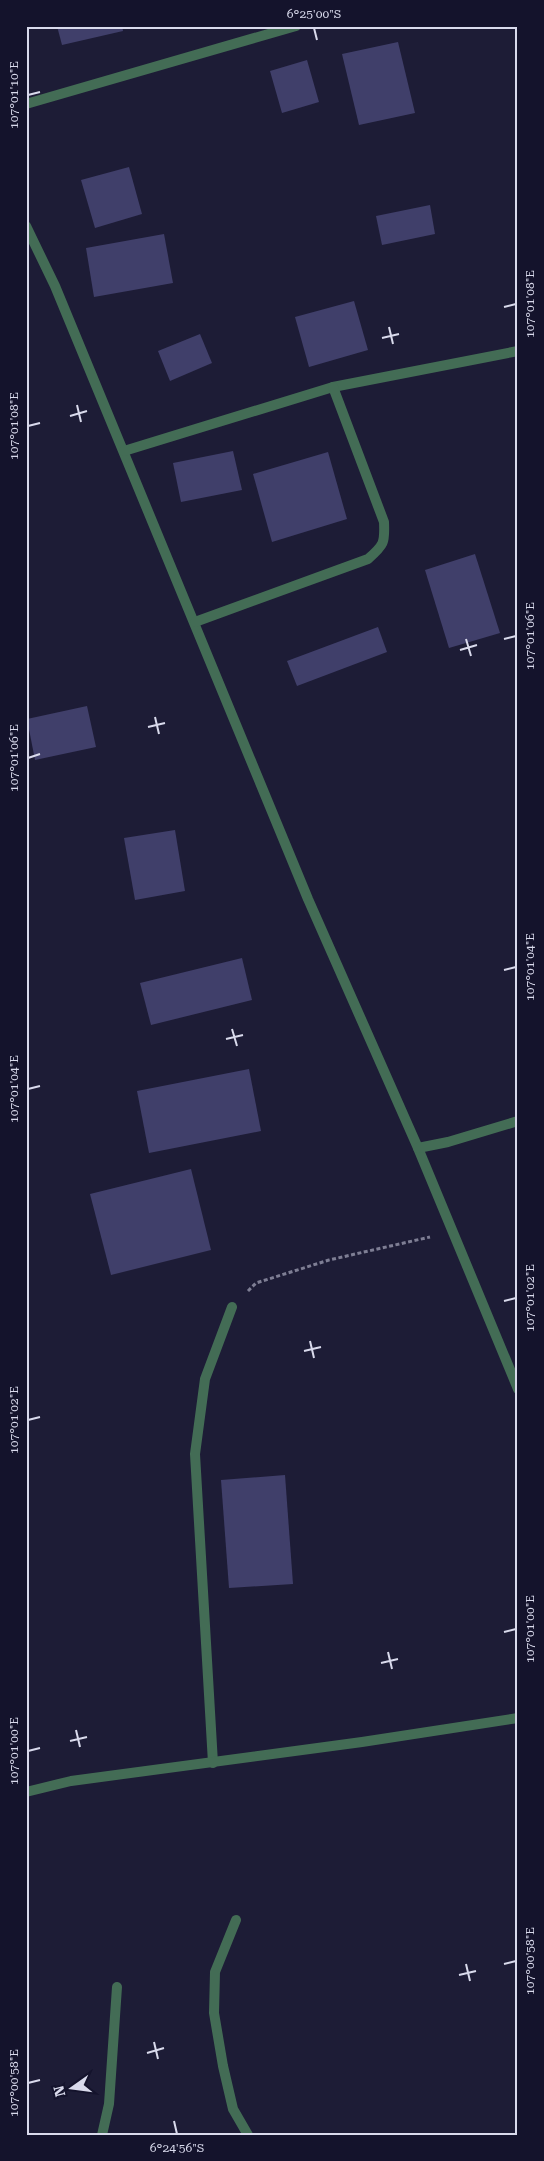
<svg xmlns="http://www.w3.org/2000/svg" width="544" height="2161" font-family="'Roboto Serif',serif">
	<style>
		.building { fill: #403f6a }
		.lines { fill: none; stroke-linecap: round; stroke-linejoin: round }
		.path { stroke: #7e7e94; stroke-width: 3; stroke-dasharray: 4 2.5; stroke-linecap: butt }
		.service { stroke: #436c55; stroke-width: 10 }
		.minor { stroke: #436c55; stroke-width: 10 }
		.ticks { fill: none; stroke: #d9daec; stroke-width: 2 }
		.neatline { fill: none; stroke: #d9daec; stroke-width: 2 }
		.ticks-label { font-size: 12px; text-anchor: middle; fill: #d9daec }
	</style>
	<rect width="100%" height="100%" fill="#1d1c36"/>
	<!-- building -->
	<g class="building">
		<path d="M57 26H122L123 31 62 45Z"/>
		<path d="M398 42 415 113 359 125 342 54Z"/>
		<path d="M307 60 319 102 282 113 270 71Z"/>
		<path d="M129 167 142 214 95 228 81 180Z"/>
		<path d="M430 205 435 234 382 245 376 216Z"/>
		<path d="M164 234 173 283 94 297 86 248Z"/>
		<path d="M354 301 368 350 309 367 295 317Z"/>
		<path d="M200 334 212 363 170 381 158 351Z"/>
		<path d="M233 451 242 490 181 502 173 463Z"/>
		<path d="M328 452 347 519 272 542 253 474Z"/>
		<path d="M475 554 500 633 449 648 425 570Z"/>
		<path d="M378 627 387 652 297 686 287 661Z"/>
		<path d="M87 706 96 747 35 760 27 719Z"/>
		<path d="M175 830 185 891 135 900 124 838Z"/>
		<path d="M242 958 252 1000 151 1025 140 983Z"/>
		<path d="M249 1069 261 1131 149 1153 137 1091Z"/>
		<path d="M191 1169 211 1250 111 1275 90 1194Z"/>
		<path d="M285 1475 293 1584 229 1588 221 1480Z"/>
	</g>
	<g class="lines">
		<!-- path -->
		<path class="path" d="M248 1291 256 1283 329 1260 430 1237"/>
		<!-- service -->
		<path class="service" d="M236 1920 215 1972 214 2013 223 2066 233 2109 248 2135"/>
		<!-- minor -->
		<g class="minor">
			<path d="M26 104 296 26"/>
			<path d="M26 226 55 286 308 899 418 1148 518 1389"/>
			<path d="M124 451 333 387 518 351"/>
			<path d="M195 622 368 559C384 545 385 543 384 522L333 387"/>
			<path d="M418 1148 448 1142 518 1121"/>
			<path d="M213 1763 195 1454 205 1379 232 1307"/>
			<path d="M26 1792 71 1781 362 1742 518 1718"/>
			<path d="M102 2135 109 2104 117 1987"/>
		</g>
	</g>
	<!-- ticks -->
	<path class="ticks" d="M314 28 317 40M28 95 40 92M504 307 516 304M389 327 393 344M382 338 399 334M77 405 81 422M70 416 87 411M28 426 40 423M466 639 471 656M504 639 516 636M460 650 477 645M155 717 159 734M148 727 165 723M28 758 40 754M504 970 516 967M232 1029 237 1046M226 1039 243 1035M28 1089 40 1086M504 1301 516 1298M310 1341 314 1358M304 1351 321 1347M28 1420 40 1417M504 1632 516 1629M388 1652 392 1669M381 1663 398 1659M76 1730 80 1747M70 1741 87 1737M28 1751 40 1748M466 1964 470 1981M504 1964 516 1961M459 1975 476 1971M154 2042 158 2059M147 2053 164 2048M28 2083 40 2080M174 2121 177 2134"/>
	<!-- border -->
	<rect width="544" height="2161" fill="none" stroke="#14132c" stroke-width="55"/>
	<!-- north arrow -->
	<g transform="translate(72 2088) rotate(256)" stroke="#14132c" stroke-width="4" paint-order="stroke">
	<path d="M0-4L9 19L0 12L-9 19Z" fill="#d9daec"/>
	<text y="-8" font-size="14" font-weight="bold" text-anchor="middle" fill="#d9daec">N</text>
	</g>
	<rect x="28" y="28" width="488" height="2106" class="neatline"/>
	<g class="ticks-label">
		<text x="314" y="18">6°25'00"S</text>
		<text transform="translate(14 95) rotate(-90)" y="4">107°01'10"E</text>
		<text transform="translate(530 304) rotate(-90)" y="4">107°01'08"E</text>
		<text transform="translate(14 426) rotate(-90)" y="4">107°01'08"E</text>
		<text transform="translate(530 636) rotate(-90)" y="4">107°01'06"E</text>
		<text transform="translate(14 758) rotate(-90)" y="4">107°01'06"E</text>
		<text transform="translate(530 967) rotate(-90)" y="4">107°01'04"E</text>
		<text transform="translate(14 1089) rotate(-90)" y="4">107°01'04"E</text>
		<text transform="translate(530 1298) rotate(-90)" y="4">107°01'02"E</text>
		<text transform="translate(14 1420) rotate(-90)" y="4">107°01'02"E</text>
		<text transform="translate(530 1629) rotate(-90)" y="4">107°01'00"E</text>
		<text transform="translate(14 1751) rotate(-90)" y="4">107°01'00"E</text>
		<text transform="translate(530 1961) rotate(-90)" y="4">107°00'58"E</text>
		<text transform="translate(14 2083) rotate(-90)" y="4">107°00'58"E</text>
		<text x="177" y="2152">6°24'56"S</text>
	</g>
</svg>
